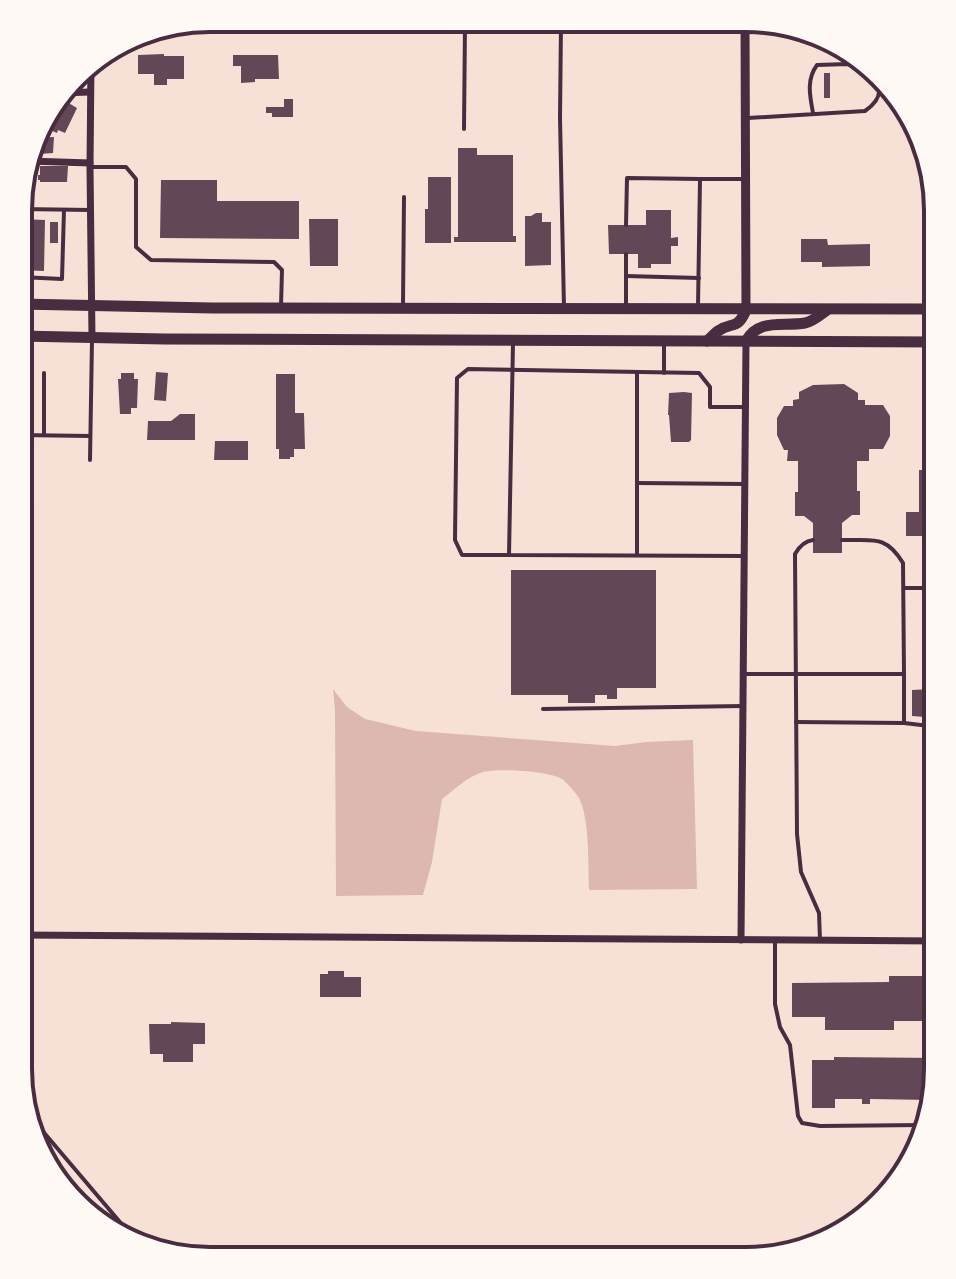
<svg xmlns="http://www.w3.org/2000/svg" width="956" height="1279" font-family="'Times New Roman',serif">
	<style>
		.water { fill: #dcb8b0 }
		.building { fill: #644757 }
		.lines { fill: none; stroke-linecap: round; stroke-linejoin: round }
		.service { stroke: #4a2c40; stroke-width: 4 }
		.minor { stroke: #4a2c40; stroke-width: 7 }
		.tertiary { stroke: #4a2c40; stroke-width: 9 }
		.primary { stroke: #4a2c40; stroke-width: 11 }
		.rim { fill: none; stroke: #4a2c40; stroke-width: 4 }
	</style>
	<rect width="100%" height="100%" fill="#f7e1d7"/>
	<!-- water -->
	<path class="water" d="M333 689 347 707 365 719 416 731 615 746 646 742 693 740 697 889 589 890C588 865 590 820 579 798 576 793 567 783 562 779 549 771 498 768 483 772 468 776 454 790 442 799L432 862 423 895 336 896 335 711Z"/>
	<!-- building -->
	<g class="building">
		<path d="M164 54V56H184V79H167V85H154V74H138V55Z"/>
		<path d="M233 55H278L279 79H255V82L241 83V66H233Z"/>
		<rect x="824" y="73" width="6" height="25"/>
		<path d="M62 99 77 108 65 133 58 130 57 133 48 129Z"/>
		<path d="M284 99H293V117H272V113H266V107H284Z"/>
		<path d="M54 137 53 153 40 154V147L32 148 36 138Z"/>
		<path d="M458 148H477V155H513V236H516V242H454V237H458Z"/>
		<path d="M40 166H68L67 182H40V180H38V175H40Z"/>
		<path d="M428 177H451V243H425V209H428Z"/>
		<path d="M161 180H217V201H299V239L160 238Z"/>
		<path d="M646 210H671V238L678 237V246H671V264H651V268H638V254H609L608 225H646Z"/>
		<path d="M536 213H542V222H551V265L525 266V216H531Z"/>
		<path d="M20 219 45 220 44 271 20 270Z"/>
		<path d="M309 219H338V266H310Z"/>
		<rect x="50" y="222" width="8" height="21"/>
		<path d="M801 239H827L828 245 870 244V266L822 267V262H801Z"/>
		<path d="M931 239H938V277H924V259H928V252H931Z"/>
		<path d="M156 372 168 373 166 401 154 400Z"/>
		<path d="M121 373H134V379H138L137 408H131V414H120L118 379H121Z"/>
		<path d="M276 374H295V413H304L305 449H294V457H290V459H279V449H276Z"/>
		<path d="M844 384 858 393V400H865V405H883L890 416V436L883 449H869V461H857V491H860V515H852L842 523V553H813V523L804 516H795V492H798V461H787L788 450H784L777 435V418L784 406H793V400L799 399V392L813 385Z"/>
		<path d="M684 392 692 393 691 440 689 442H671L669 415H668L669 393Z"/>
		<path d="M180 414H195V440H147L148 421H171Z"/>
		<path d="M215 441H248V460H214Z"/>
		<path d="M926 466H938V536H906V512H919V470H926Z"/>
		<path d="M511 570H656V688H617V699H607V695H595V703H568V695H511Z"/>
		<path d="M932 642H938V718L912 716V690L931 689Z"/>
		<path d="M328 971H344V977H361V997H320V974H328Z"/>
		<path d="M889 976H938V1021H894V1030H825V1017H792V983L889 982Z"/>
		<path d="M171 1022 205 1023V1044H193V1062H163V1054H150L149 1024H171Z"/>
		<path d="M834 1057 938 1058V1082L931 1100 870 1099V1104H862V1099H835V1108H812V1060H834Z"/>
	</g>
	<g class="lines">
		<!-- service -->
		<g class="service">
			<path d="M561 23 560 118 564 308"/>
			<path d="M748 118 865 111C886 96 881 85 867 67L848 64 817 65C806 80 810 96 813 113"/>
			<path d="M464 129 465 24"/>
			<path d="M90 167H126L136 179V247L151 260 274 262 282 270 281 306"/>
			<path d="M700 179H745"/>
			<path d="M20 209 91 210"/>
			<path d="M626 225 627 178 700 179 698 307"/>
			<path d="M626 276 699 278"/>
			<path d="M20 277 62 279 64 210"/>
			<path d="M30 303V278"/>
			<path d="M403 305 404 197"/>
			<path d="M626 307V254"/>
			<path d="M513 343 509 555 744 556"/>
			<path d="M44 373V434"/>
			<path d="M637 373V554"/>
			<path d="M664 373V343"/>
			<path d="M19 435 90 436"/>
			<path d="M90 460 92 340"/>
			<path d="M637 483 745 484"/>
			<path d="M813 540C804 541 799 547 795 554L797 834 801 872 819 913 820 940"/>
			<path d="M509 555H462L455 540 457 378 468 369 699 373 710 387V407H744"/>
			<path d="M904 588H938"/>
			<path d="M743 674H904L903 563C886 534 872 541 842 540"/>
			<path d="M904 674V723"/>
			<path d="M543 709 743 706"/>
			<path d="M796 722 904 723 938 727"/>
			<path d="M775 940V1004L780 1027 790 1045 798 1116 802 1123 820 1126 923 1125"/>
			<path d="M29 1115 136 1241"/>
		</g>
		<!-- minor -->
		<g class="minor">
			<path d="M91 61 90 167 92 338"/>
			<path d="M61 93 90 92"/>
			<path d="M28 161 90 163"/>
			<path d="M18 935 938 941"/>
			<path d="M741 940 746 341"/>
		</g>
		<!-- tertiary -->
		<path class="tertiary" d="M745 20 746 310"/>
		<!-- primary -->
		<g class="primary">
			<path d="M19 304 212 308 938 309"/>
			<path d="M19 336 164 339 938 342"/>
			<path d="M707 341C711 338 714 334 718 331 732 321 737 331 746 310"/>
			<path d="M746 341C759 318 783 327 805 323 812 322 820 315 827 310"/>
		</g>
	</g>
	<!-- crop -->
	<path d="M0 0H956V1279H0ZM210 32H746A178 178 0 0 1 924 210V1069A178 178 0 0 1 746 1247H210A178 178 0 0 1 32 1069V210A178 178 0 0 1 210 32Z" fill="#fffaf5" fill-rule="evenodd"/>
	<path class="rim" d="M210 32H746A178 178 0 0 1 924 210V1069A178 178 0 0 1 746 1247H210A178 178 0 0 1 32 1069V210A178 178 0 0 1 210 32Z"/>
</svg>
